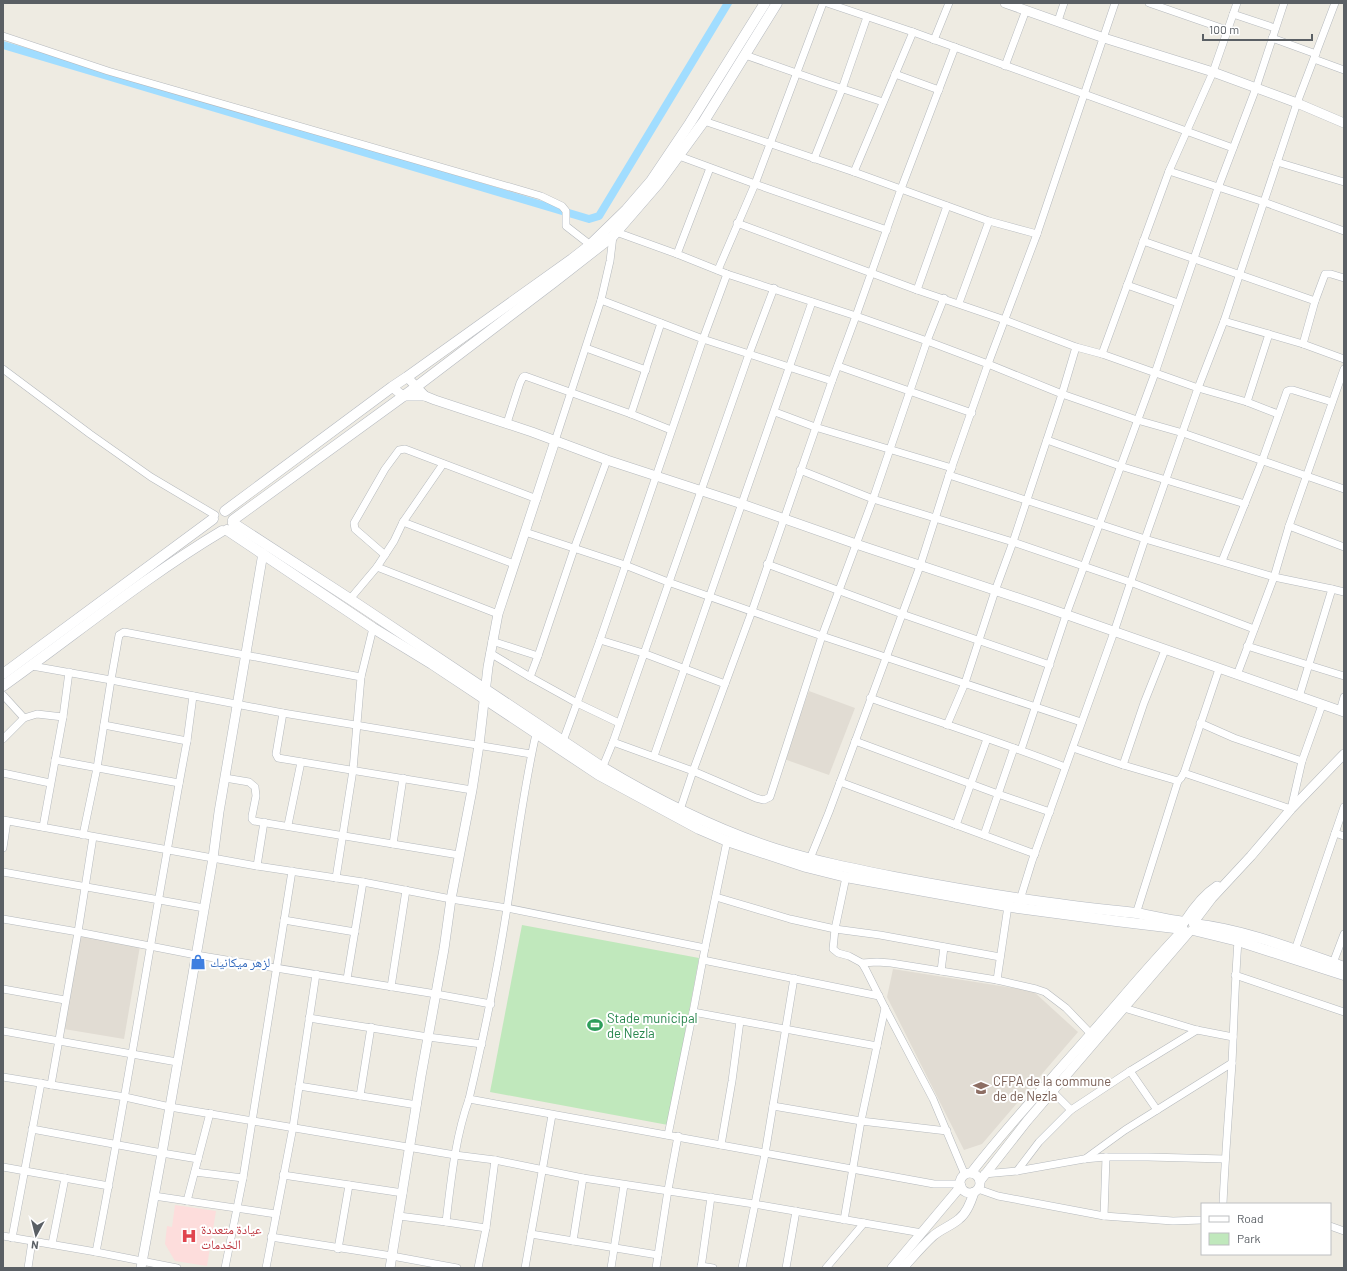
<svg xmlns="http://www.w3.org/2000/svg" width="1347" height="1271" font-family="Barlow,'Noto Naskh Arabic',sans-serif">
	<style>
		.education { fill: #e1dcd3 }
		.medical { fill: #fddddc }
		.green { fill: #c0e8bc }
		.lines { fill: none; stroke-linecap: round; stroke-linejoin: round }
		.canal { stroke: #a1ddff; stroke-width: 8 }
		.minor-casing { stroke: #b5b9bd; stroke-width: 8 }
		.tertiary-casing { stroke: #b5b9bd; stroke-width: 10 }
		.secondary-casing { stroke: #b6bac0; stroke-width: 11 }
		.minor { stroke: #fff; stroke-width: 7 }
		.tertiary { stroke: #fff; stroke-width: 9 }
		.secondary { stroke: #fff; stroke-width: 10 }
		.labels { text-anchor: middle; stroke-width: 4; stroke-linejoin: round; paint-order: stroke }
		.shop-label { font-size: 13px; fill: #366cbe; stroke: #fff; text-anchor: start }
		.leisure-label { font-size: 13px; fill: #27864d; stroke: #fff; text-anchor: start }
		.education-label { font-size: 13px; fill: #785e54; stroke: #fff; text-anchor: start }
		.health-label { font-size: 13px; fill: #be3a42; stroke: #fff; text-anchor: start }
	</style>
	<rect width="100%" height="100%" fill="#eeebe2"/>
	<!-- education -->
	<g class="education">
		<path d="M809 691 855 708 829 775 784 759Z"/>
		<path d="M80 935 140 946 124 1039 64 1029Z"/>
		<path d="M893 969 1033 991 1078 1032 982 1144 964 1150 887 997Z"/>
	</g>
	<!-- medical -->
	<path class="medical" d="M175 1205 216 1211 207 1266 175 1261 165 1244 167 1226 172 1227Z"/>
	<!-- green -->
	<path class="green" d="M522 925 699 958 668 1125 490 1092Z"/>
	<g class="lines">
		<!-- canal -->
		<path class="canal" d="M3 45 589 219 599 216 728 3"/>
		<defs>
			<g id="minor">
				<path d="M827 3 913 32 1233 148"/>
				<path d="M1149 3 1227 30"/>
				<path d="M1233 14 1275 28"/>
				<path d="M1058 21 1064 3"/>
				<path d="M3 36 108 71 541 196 562 206 566 211V226L593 247"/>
				<path d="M1272 38 1316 54"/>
				<path d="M934 40 949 3"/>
				<path d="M745 55 822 82 883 102"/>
				<path d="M1314 59 1344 70"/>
				<path d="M1005 66 1026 10"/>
				<path d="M895 74 939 90"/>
				<path d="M704 121 854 172 989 221 1037 234"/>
				<path d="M679 156 755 184 887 230"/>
				<path d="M814 159 842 89 867 17"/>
				<path d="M1277 162 1344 182"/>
				<path d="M710 168 677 254 727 274 856 316 927 341 988 364 1062 394 1137 420 1183 433 1344 489"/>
				<path d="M1169 171 1264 202 1344 231"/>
				<path d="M854 172 913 32"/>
				<path d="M737 223 917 290 1005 320 1076 347 1102 354 1198 388 1247 402 1278 414"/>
				<path d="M616 232 677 254"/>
				<path d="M1143 241 1315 301 1303 344"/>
				<path d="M718 270 755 184 823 3"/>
				<path d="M1127 285 1178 303"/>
				<path d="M774 288 749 354 613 742 693 771 752 611 832 381 856 316 901 189 955 47"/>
				<path d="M917 290 947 206"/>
				<path d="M601 300 610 261 613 236"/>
				<path d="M1315 301 1325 274H1331L1344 278"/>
				<path d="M959 303 989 221"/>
				<path d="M1224 321 1303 344 1344 359"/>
				<path d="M586 348 646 370"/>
				<path d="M1102 354 1169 171 1213 72 1237 3"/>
				<path d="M838 366 972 413"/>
				<path d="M3 369 90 434 151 477 215 515"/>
				<path d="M1247 402 1269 334"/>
				<path d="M775 412 815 427 952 468"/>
				<path d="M631 414 661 323"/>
				<path d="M507 423 520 383 523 377 525 376 631 414 671 430"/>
				<path d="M1047 440 1120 466 1245 504"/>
				<path d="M555 441 601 300 703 339 727 274"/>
				<path d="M443 464 403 522 394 541 377 567 498 614"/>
				<path d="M800 470 873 499 1013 542 1130 582 1254 629"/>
				<path d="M949 475 1145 539 1274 577 1332 589 1344 592"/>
				<path d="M403 522 514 564"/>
				<path d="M1289 526 1344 547"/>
				<path d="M525 532 625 565 668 582 822 636 1081 722"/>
				<path d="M385 555 355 529 354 523 385 469 399 450 405 449 413 452 537 499"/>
				<path d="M1222 561 1262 461 1287 391 1290 390H1293L1332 402"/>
				<path d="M767 564 902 614 1050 665"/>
				<path d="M350 599 377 567"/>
				<path d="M600 640 643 653 725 684"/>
				<path d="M492 641 538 656 530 677 577 703 600 640 703 339 832 381"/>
				<path d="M1247 646 1344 676"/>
				<path d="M490 653 530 677"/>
				<path d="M538 656 574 549 607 460"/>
				<path d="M32 666 111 680 119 635 124 632 361 677 353 770 336 878"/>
				<path d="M1237 675 1274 577 1289 526 1344 369"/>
				<path d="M361 677 373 628"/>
				<path d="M3 695 24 718 37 714 63 717"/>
				<path d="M1299 697 1332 589"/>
				<path d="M870 698C935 721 1001 742 1065 767"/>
				<path d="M1340 711 1344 697"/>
				<path d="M283 713 276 754 278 758 472 790"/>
				<path d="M1200 723 1234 738 1302 761 1322 705"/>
				<path d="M104 725 187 741"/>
				<path d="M947 725 965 683 995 591 1013 542 1062 394 1076 347"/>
				<path d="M536 734C523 791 516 850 507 908 497 972 484 1035 469 1099L934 1184H960"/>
				<path d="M3 739 24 718"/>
				<path d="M563 741 577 703 619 723"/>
				<path d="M855 741 998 794 1050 812"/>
				<path d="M1073 748 1123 765 1144 703 1165 650"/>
				<path d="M1021 750 1066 615 1155 373 1218 188 1256 88 1284 3"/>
				<path d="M654 756 812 302"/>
				<path d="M55 760 179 783"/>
				<path d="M1123 765 1178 781"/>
				<path d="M601 771 613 742"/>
				<path d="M3 773 50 783"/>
				<path d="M1184 773 1291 809 1302 761"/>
				<path d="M225 778 249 782 255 787 256 796 252 816V819L254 821 459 855"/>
				<path d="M840 782 1035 854"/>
				<path d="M680 810 693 771 756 798 764 800 770 797 822 636 873 499 927 341 944 298"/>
				<path d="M3 820 257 866 363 882 451 899 507 908 705 948 693 1012 668 1135"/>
				<path d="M288 825 301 762"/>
				<path d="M956 825 987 739"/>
				<path d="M43 827 63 717 69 672"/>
				<path d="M1335 833 1344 836"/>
				<path d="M83 835 97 768 111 680 283 713 531 754"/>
				<path d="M984 835 1014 748"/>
				<path d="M393 844 403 778"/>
				<path d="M3 848 7 821"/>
				<path d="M809 861 829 812 920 566 949 475 988 364 1037 234 1115 3"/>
				<path d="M257 866 264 822"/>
				<path d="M3 872 204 908"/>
				<path d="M846 877 835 929 833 949 838 953 849 956 862 963 866 970 885 1008 933 1099 965 1175"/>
				<path d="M716 897 790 919 835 929 880 935 1000 957"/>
				<path d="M1019 903 1032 861 1114 632 1145 539 1198 388 1224 321 1297 103 1335 3"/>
				<path d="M1136 914 1178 781 1181 778 1184 773 1219 669"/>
				<path d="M3 919 78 932 196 955 436 994 491 1004"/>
				<path d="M284 920 355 932"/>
				<path d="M705 948 727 841"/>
				<path d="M1295 950 1344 807"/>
				<path d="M703 960 879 996"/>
				<path d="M862 963 877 962 891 963 997 980 1036 989 1045 992 1066 1008 1091 1034"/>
				<path d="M1333 963 1344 934"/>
				<path d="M941 971 944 947"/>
				<path d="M1235 975 1344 1012"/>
				<path d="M347 979 363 882"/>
				<path d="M997 980 1008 906"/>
				<path d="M391 987 406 890"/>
				<path d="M3 989 65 1000"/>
				<path d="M885 1008 861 1121 947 1131"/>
				<path d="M1124 1008 1197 1030 1233 1037"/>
				<path d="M693 1012 877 1046"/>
				<path d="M309 1018 428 1037 482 1044"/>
				<path d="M3 1031 177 1062"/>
				<path d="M1130 1071 1157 1110"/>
				<path d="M3 1077 125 1097 170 1107 455 1155 495 1160 583 1178 754 1204 922 1233"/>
				<path d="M51 1085 78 932 93 837"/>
				<path d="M299 1086 417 1105"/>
				<path d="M1053 1092 1071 1110"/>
				<path d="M360 1096 371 1027"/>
				<path d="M469 1099C455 1138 451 1181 446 1222L486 1228"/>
				<path d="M773 1106 861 1121 844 1220"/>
				<path d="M32 1129 162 1153 198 1159"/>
				<path d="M721 1145 732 1081 740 1021"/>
				<path d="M1085 1159 1125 1130 1232 1063"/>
				<path d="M3 1167 109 1186"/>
				<path d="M1017 1171 1039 1142 1071 1110 1130 1071 1197 1030"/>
				<path d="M195 1172 243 1178"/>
				<path d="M984 1174 1017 1171 1084 1159 1106 1157H1148L1225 1159"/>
				<path d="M283 1175 403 1193"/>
				<path d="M978 1189 998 1196 1104 1216 1173 1221 1202 1220"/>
				<path d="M154 1196 276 1214"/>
				<path d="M187 1201 210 1113"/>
				<path d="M1223 1204C1225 1157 1229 1110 1232 1063 1234 1022 1235 981 1238 941"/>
				<path d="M399 1216 446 1222"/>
				<path d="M1104 1216 1106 1157"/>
				<path d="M1330 1226 1344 1231"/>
				<path d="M531 1234 658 1255"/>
				<path d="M3 1236 96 1252 177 1268"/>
				<path d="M271 1237 392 1256 457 1268"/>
				<path d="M12 1238 41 1083"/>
				<path d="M573 1241 583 1178"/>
				<path d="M52 1244 65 1178"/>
				<path d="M338 1249 349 1185"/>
				<path d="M96 1252C129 1082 155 911 187 741L193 696"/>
				<path d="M701 1266 713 1268"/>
				<path d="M28 1268 32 1241"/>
				<path d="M225 1268 243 1178 292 871"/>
				<path d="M266 1268 293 1127 316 974"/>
				<path d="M478 1268 486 1228 495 1160"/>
				<path d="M525 1268 552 1115"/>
				<path d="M611 1268 624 1185"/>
				<path d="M656 1268 668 1190 678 1136"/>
				<path d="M701 1268 711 1197"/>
				<path d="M742 1268 765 1154 794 978"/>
				<path d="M786 1268 796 1211"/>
				<path d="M826 1268 864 1223"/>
			</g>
			<g id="tertiary">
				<path d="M1005 3 1104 38 1213 72 1297 103 1344 123"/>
				<path d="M407 377 425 396 435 400 532 432 607 460 742 504 856 544 1039 605 1344 712"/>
				<path d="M392 387 403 396H425"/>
				<path d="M1185 921C1194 907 1203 895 1217 886"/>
				<path d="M1193 923 1212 898 1251 856 1291 809 1344 754"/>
				<path d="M971 1173C1007 1126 1049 1082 1088 1037 1120 1001 1150 964 1183 930"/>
				<circle cx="970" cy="1183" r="10"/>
				<path d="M980 1181 1027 1121 1189 932"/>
				<path d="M141 1268 162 1153 213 858 219 812 263 553"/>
				<path d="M390 1268 421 1076 444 949 451 899 472 790 479 745 488 667 498 614 555 441"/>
				<path d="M892 1268 961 1186"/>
				<path d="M903 1268C913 1257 922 1246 933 1236 941 1229 951 1226 959 1219 967 1213 971 1202 974 1192"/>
			</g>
			<g id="secondary">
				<path d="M225 511 392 387 407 377 572 259 590 245 626 210 651 181 690 123 765 3"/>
				<path d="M233 520 416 387 554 282 613 236 658 184 704 121 777 3"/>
				<path d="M233 523 350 599 602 767C657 800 714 829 776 849 814 861 854 869 894 877 946 887 998 896 1051 903 1079 907 1107 910 1136 913 1152 916 1168 920 1184 922"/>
				<path d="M227 530 373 628 432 664 599 775 699 829 727 841 806 867 846 877 1018 908 1116 921 1183 929"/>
				<path d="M3 674 213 519"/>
				<path d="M3 686C76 634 145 577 222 531"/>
				<path d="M1194 924C1246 930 1296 950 1344 967"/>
				<path d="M1193 930 1238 941 1344 975"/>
			</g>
		</defs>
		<!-- minor casing -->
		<use href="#minor" class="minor-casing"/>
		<!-- tertiary casing -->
		<use href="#tertiary" class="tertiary-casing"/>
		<!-- secondary casing -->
		<use href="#secondary" class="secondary-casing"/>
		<!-- minor -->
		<use href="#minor" class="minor"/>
		<!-- tertiary -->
		<use href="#tertiary" class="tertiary"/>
		<!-- secondary -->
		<use href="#secondary" class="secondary"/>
	</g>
	<!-- icons -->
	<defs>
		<symbol id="shop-bare" viewBox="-9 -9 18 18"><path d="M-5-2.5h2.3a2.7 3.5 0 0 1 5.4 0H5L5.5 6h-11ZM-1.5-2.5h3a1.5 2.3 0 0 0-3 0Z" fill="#3f7fe0" stroke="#fff" stroke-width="2.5" paint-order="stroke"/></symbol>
		<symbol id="stadium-bare" viewBox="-9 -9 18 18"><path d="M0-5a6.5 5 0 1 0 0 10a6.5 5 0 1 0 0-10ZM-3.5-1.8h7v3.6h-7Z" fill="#2e9e5b" stroke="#fff" stroke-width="2.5" paint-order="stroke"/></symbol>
		<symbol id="university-bare" viewBox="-9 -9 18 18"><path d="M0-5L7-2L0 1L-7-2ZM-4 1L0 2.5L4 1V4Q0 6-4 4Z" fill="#8d6e63" stroke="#fff" stroke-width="2.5" paint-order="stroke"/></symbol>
		<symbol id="hospital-bare" viewBox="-9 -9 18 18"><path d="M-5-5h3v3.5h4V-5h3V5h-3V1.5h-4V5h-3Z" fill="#e0444e" stroke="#fff" stroke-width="2.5" paint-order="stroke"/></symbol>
	</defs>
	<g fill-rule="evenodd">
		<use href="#shop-bare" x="187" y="951" width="22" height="22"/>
		<use href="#stadium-bare" x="584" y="1014" width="22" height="22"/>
		<use href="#university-bare" x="970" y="1077" width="22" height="22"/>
		<use href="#hospital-bare" x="178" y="1225" width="22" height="22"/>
	</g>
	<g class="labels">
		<!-- shop labels -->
		<g class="shop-label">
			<text x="210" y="967">لزهر ميكانيك</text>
		</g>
		<!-- leisure labels -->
		<g class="leisure-label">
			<text x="607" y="1023">Stade municipal<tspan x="607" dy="15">de Nezla</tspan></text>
		</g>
		<!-- education labels -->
		<g class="education-label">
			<text x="993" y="1086">CFPA de la commune<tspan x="993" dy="15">de de Nezla</tspan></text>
		</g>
		<!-- health labels -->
		<g class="health-label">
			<text x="201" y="1234">عيادة متعددة<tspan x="201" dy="15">الخدمات</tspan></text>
		</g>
	</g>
	<!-- border -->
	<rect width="1347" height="1271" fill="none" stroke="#5a5f64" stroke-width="8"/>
	<!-- legend -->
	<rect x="1201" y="1203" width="130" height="52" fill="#ffffff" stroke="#bdbfc1"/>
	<rect x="1209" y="1216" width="20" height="6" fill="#ffffff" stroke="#bdbfc1"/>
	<text x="1237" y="1223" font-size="12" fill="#5a5f64">Road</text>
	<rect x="1209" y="1233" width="20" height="12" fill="#c0e8bc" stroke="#bdbfc1"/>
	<text x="1237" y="1243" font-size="12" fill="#5a5f64">Park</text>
	<!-- north arrow -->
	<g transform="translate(36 1235) rotate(187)" stroke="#ffffff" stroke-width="3" paint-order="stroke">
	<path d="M0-3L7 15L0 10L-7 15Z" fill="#5a5f64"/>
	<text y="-6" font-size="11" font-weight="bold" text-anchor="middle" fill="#5a5f64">N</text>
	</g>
	<!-- scale -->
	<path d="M1203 34v6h109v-6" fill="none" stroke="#5a5f64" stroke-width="2"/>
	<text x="1209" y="34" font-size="12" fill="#5a5f64" stroke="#ffffff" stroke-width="3" paint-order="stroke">100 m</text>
</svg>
